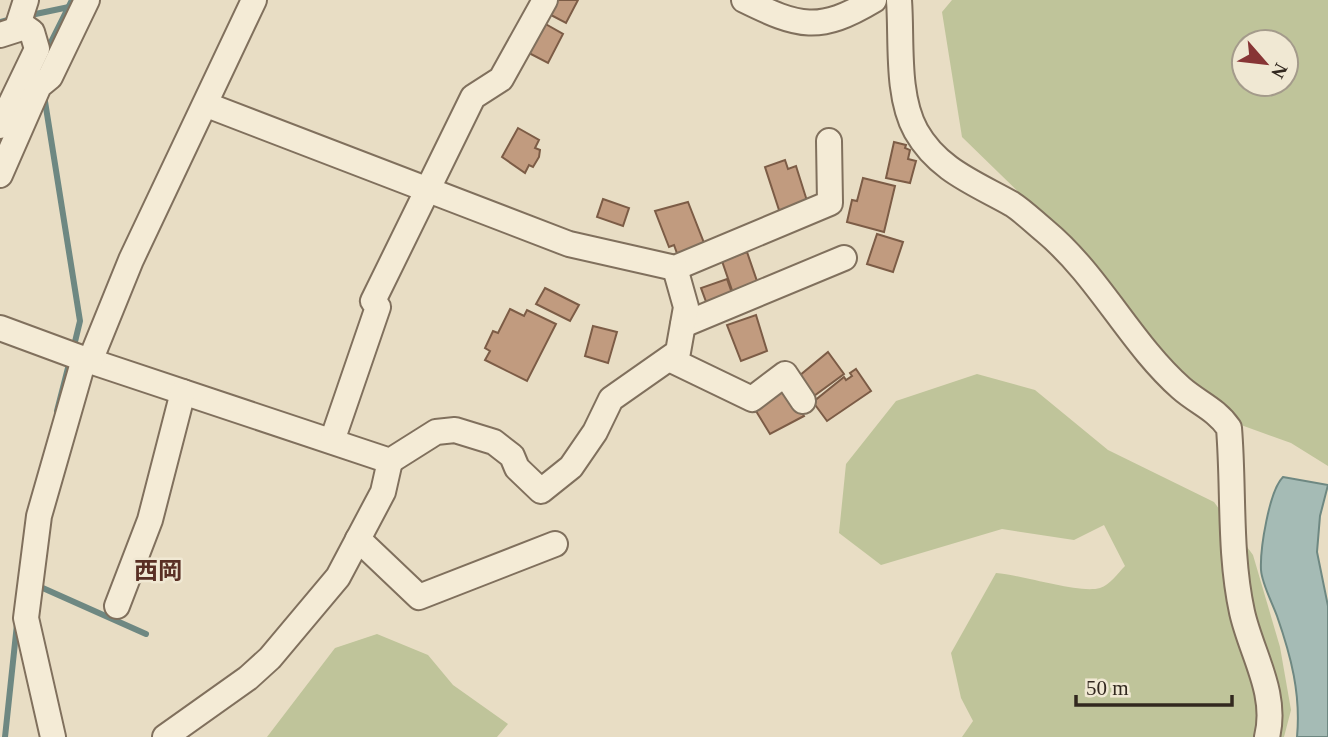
<svg xmlns="http://www.w3.org/2000/svg" width="1328" height="737" font-family="'Times New Roman','Noto Sans JP',serif">
	<style>
		.green { fill: #bfc49a; fill-rule: evenodd }
		.water { fill: #a5bbb5; stroke: #6e8882; stroke-width: 2 }
		.lines { fill: none; stroke-linecap: round; stroke-linejoin: round }
		.stream { stroke: #6e8882; stroke-width: 6 }
		.building { fill: #c19b7f; stroke: #7c5c46; stroke-width: 2 }
		.minor-casing { stroke: #80705d; stroke-width: 28 }
		.minor { stroke: #f4ebd6; stroke-width: 24 }
		.labels { text-anchor: middle; stroke-width: 5; stroke-linejoin: round; paint-order: stroke }
		.quarter-label { font-size: 24px; font-weight: bold; fill: #592f24; stroke: #f0e8d3 }
	</style>
	<rect width="100%" height="100%" fill="#e8ddc4"/>
	<!-- green -->
	<g class="green">
		<path d="M952 0H1328V466L1291 443 1241 425 1156 346 1084 256 962 137 942 12ZM1244 42H1286V84H1244Z"/>
		<path d="M977 374 1035 390 1108 450 1214 502 1253 555 1280 647 1291 710 1284 737H962L973 721 961 698 951 653 996 573C1023 575 1079 594 1100 588 1110 585 1118 573 1125 566L1104 525 1074 540 1002 529 881 565 839 533 846 464 896 401Z"/>
		<path d="M377 634 428 655 453 685 508 724 497 737H267L335 648Z"/>
	</g>
	<!-- water -->
	<path class="water" d="M1283 477 1328 485 1320 516 1317 552 1328 606V737H1297C1301 694 1291 656 1277 616 1272 602 1262 584 1261 570 1260 549 1269 491 1283 477Z"/>
	<g class="lines">
		<!-- stream -->
		<g class="stream">
			<path d="M26 16 69 7"/>
			<path d="M0 22 12 19"/>
			<path d="M46 52 72 0"/>
			<path d="M44 95 80 321 73 350"/>
			<path d="M57 411 70 360"/>
			<path d="M36 585 146 634"/>
			<path d="M5 737 17 624"/>
		</g>
	</g>
	<!-- building -->
	<g class="building">
		<path d="M556 0H578L566 23 549 14Z"/>
		<path d="M542 22 563 34 548 63 527 52Z"/>
		<path d="M518 128 539 140 535 148 540 150 539 157 533 167 529 165 525 173 502 157Z"/>
		<path d="M894 142 906 145 905 148 910 150 908 159 916 161 910 183 886 178Z"/>
		<path d="M785 160 788 169 796 166 808 204 780 213 765 167Z"/>
		<path d="M863 178 895 186 884 232 847 222 852 200 857 201Z"/>
		<path d="M603 199 629 208 623 226 597 217Z"/>
		<path d="M688 202 706 248 679 259 674 245 669 247 655 211Z"/>
		<path d="M877 234 903 242 893 272 867 264Z"/>
		<path d="M747 252 759 287 734 296 722 261Z"/>
		<path d="M727 279 734 299 708 307 701 288Z"/>
		<path d="M545 288 579 305 570 321 536 304Z"/>
		<path d="M510 309 524 316 527 310 556 324 527 381 485 360 490 351 485 348 493 331 498 333Z"/>
		<path d="M756 315 767 351 741 361 727 325Z"/>
		<path d="M593 326 617 332 608 363 585 356Z"/>
		<path d="M828 352 844 374 807 401 793 381Z"/>
		<path d="M856 369 871 391 827 421 813 402 844 377 846 380 852 376 850 373Z"/>
		<path d="M783 391H788L804 416 770 434 756 411Z"/>
	</g>
	<g class="lines">
		<defs>
			<g id="minor">
				<path d="M744 0C799 27 819 33 874 0"/>
				<path d="M899 0C902 40 896 95 916 131 938 170 975 183 1012 204 1023 211 1034 222 1045 231 1098 275 1131 344 1181 388 1198 403 1216 409 1229 428 1234 489 1229 552 1242 612 1251 653 1278 693 1267 737"/>
				<path d="M17 28 26 0"/>
				<path d="M0 35 25 27 32 32 37 49 0 126"/>
				<path d="M207 105 569 244 675 268 830 203 829 141"/>
				<path d="M0 175 39 86 50 77 87 0"/>
				<path d="M683 325 844 258"/>
				<path d="M0 328 84 359 390 461 436 432 455 430 494 442 512 456 517 468 541 491 571 467 595 432 611 399 678 352 686 307 675 268"/>
				<path d="M669 359 752 399 785 374 803 401"/>
				<path d="M90 361 131 260 254 0"/>
				<path d="M332 441 378 307 373 301 473 97 501 79 545 0"/>
				<path d="M358 539 419 597 555 544"/>
				<path d="M117 606 150 520 183 392"/>
				<path d="M53 737 26 618 39 516 84 359"/>
				<path d="M165 737 248 678 270 658 338 577 383 492 390 461"/>
			</g>
		</defs>
		<!-- minor casing -->
		<use href="#minor" class="minor-casing"/>
		<!-- minor -->
		<use href="#minor" class="minor"/>
	</g>
	<g class="labels">
		<!-- quarter labels -->
		<g class="quarter-label">
			<text x="158" y="579">西岡</text>
		</g>
	</g>
	<!-- north arrow -->
	<g transform="translate(1265 63) rotate(118)"><circle r="33" fill="#f0e8d3" stroke="#a49b8b" stroke-width="2"/>
	<path d="M0-5L12 26L0 18L-12 26Z" fill="#873535"/>
	<text y="-10" font-size="19" font-weight="bold" text-anchor="middle" fill="#32281f">N</text>
	</g>
	<!-- scale -->
	<path d="M1076 695v10h156v-10" fill="none" stroke="#32281f" stroke-width="3.5"/>
	<text x="1086" y="695" font-size="21" fill="#32281f" stroke="#f0e8d3" stroke-width="5" paint-order="stroke">50 m</text>
</svg>
